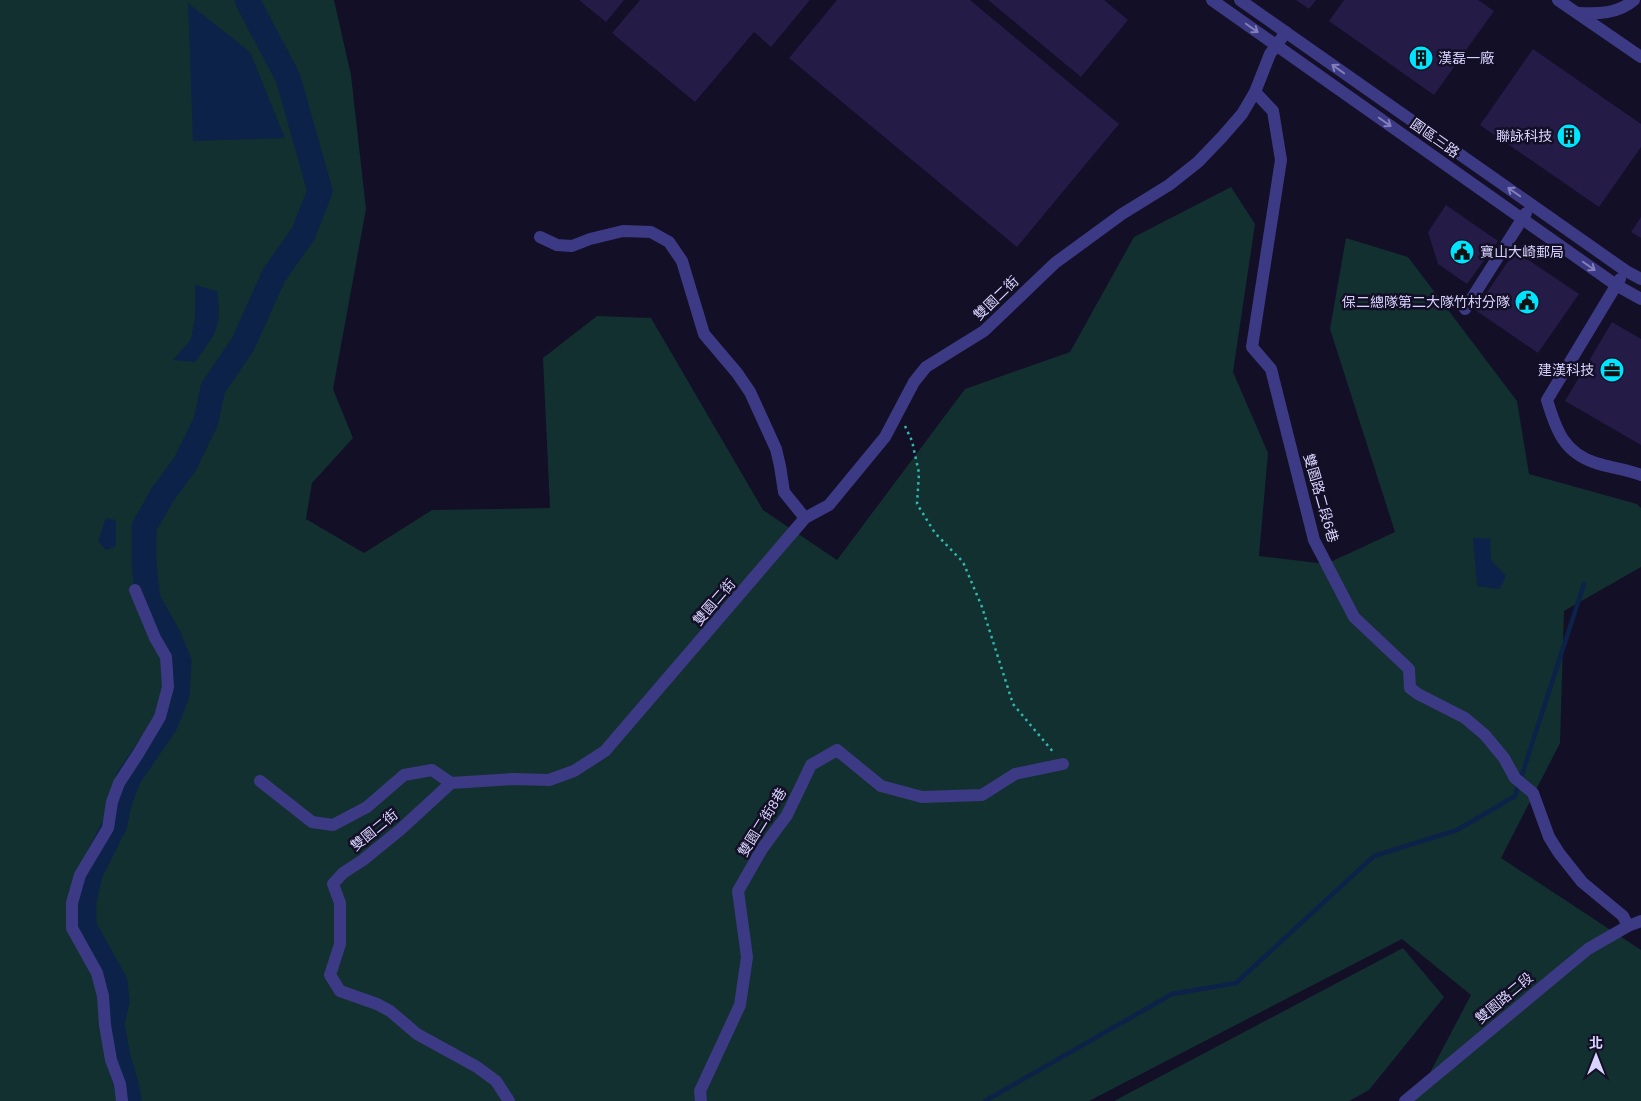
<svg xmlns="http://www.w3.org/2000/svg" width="1641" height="1101" font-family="Arial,'Noto Sans TC',sans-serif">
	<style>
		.green { fill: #12302f }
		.water { fill: #0c2248 }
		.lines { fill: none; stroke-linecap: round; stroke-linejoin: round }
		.stream { stroke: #0c2248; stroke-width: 4.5 }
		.river { stroke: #0c2248; stroke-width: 25 }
		.building { fill: #241b47 }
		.path { stroke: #2fb8b0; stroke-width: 2.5; stroke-dasharray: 2.5 4; stroke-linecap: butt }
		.minor { stroke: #3d3a85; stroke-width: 12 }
		.oneway { stroke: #837fbc }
		.labels { text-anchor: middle; stroke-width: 5; stroke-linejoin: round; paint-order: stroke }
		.poi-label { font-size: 14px; fill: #d9d4ff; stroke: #130f26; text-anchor: end }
		.street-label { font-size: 14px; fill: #d9d4ff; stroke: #130f26 }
	</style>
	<rect width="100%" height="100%" fill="#130f26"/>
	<!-- green -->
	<g class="green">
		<path d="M0 0H334L351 75 366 209 333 389 353 438 312 483 306 519 364 553 432 510 550 508 543 358 597 316 651 318 763 510 837 560 965 389 1070 352 1134 237 1231 187 1255 224 1233 372 1268 453 1259 556 1326 564 1395 532 1330 329 1346 238 1408 257 1517 401 1529 474 1637 504 1641 508V567L1564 611 1560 743 1501 858 1641 950V1101H1415L1471 995 1402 939 1089 1101H0Z"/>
		<path d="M1403 948 1444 997 1369 1090 1349 1101H1114Z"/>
	</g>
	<!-- water -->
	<g class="water">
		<path d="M188 3 250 52 285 138 193 141Z"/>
		<path d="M195 285 217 291C223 326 215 335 195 362L173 360 191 339 195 317Z"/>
		<path d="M106 518 116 520V546L106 550 98 541Z"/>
		<path d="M1473 538H1490L1491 560 1506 576 1500 589 1477 586Z"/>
	</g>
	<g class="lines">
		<!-- stream -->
		<path class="stream" d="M985 1101 1172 994 1236 983 1374 856 1457 830 1515 796 1584 584"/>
		<!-- river -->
		<path class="river" d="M129 1101 127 1088 118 1057 112 1024 117 1001 115 982 84 926V901L90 874 115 824 119 804 129 777 166 723 177 695 179 662 169 637 148 600 144 564V527L163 494 185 464 206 421 213 388 243 344 274 275 303 234 320 191 288 78 247 0"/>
	</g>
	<!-- building -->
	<g class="building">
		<path d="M579 0H624L606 22Z"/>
		<path d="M640 0H810L771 47 754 32 695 102 612 33Z"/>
		<path d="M837 0H970L1119 124 1017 247 789 58Z"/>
		<path d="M988 0H1104L1128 20 1081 77Z"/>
		<path d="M1296 0H1316L1309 9Z"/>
		<path d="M1344 0H1478L1494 11 1434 95 1329 21Z"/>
		<path d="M1533 49 1641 124V147L1599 207 1480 125Z"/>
		<path d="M1446 205 1498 241 1467 284 1438 264 1428 232Z"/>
		<path d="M1641 217V238L1631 232Z"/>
		<path d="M1515 251 1579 294 1538 353 1475 310Z"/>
		<path d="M1612 322 1641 339V445L1565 401Z"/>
	</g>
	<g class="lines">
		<!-- path -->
		<path class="path" d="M905 426 912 441 919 473 917 504 935 533 963 562 982 607 1013 704 1054 753"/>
		<!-- minor -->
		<g class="minor">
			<path d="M1212 0 1616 285 1641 299"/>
			<path d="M1240 0 1626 271 1641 279"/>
			<path d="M1558 0 1641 57"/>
			<path d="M1578 13C1597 14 1618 14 1634 0"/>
			<path d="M1255 92 1273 111 1281 160 1252 347 1271 369 1314 540 1354 617 1409 669 1410 688 1418 694 1465 718 1485 735 1504 758 1515 778 1533 793 1549 837 1559 853 1582 882 1623 916 1628 926"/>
			<path d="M540 237 557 245 572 246 590 239 623 231 651 232 669 242 682 261 704 334 737 373 750 392 776 449 780 466 784 492 805 518"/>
			<path d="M1620 279 1547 400C1556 430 1564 453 1596 463 1611 468 1627 469 1641 475"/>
			<path d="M1465 309 1526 213"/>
			<path d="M260 781 312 822 333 825 367 807 404 775 432 770 451 783"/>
			<path d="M122 1101 120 1084 111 1060 105 1025 103 996 97 973 72 928V903L80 875 108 828 112 802 119 783 138 754 160 717 168 687 166 657 155 638 135 590"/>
			<path d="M509 1101 496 1081 477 1067 417 1034 390 1011 377 1004 340 991 330 975 340 944V903L333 884 343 873 363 860 401 829 451 783 513 779 549 780 574 771 605 751 805 518 829 505 885 437 914 382 926 367 984 331 1055 263 1122 214 1169 185 1198 162 1222 137 1242 114 1255 92 1270 54 1286 32"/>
			<path d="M701 1101 700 1091 740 1005 747 957 738 891 762 849 787 815 811 765 837 750 881 786 922 797 982 795 1015 774 1063 764"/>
			<path d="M1405 1101 1588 949 1628 926 1641 921"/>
		</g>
	</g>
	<!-- one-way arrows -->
	<defs><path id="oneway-shaft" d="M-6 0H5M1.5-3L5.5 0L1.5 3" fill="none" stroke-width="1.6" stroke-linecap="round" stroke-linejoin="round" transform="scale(1.25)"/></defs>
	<g class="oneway">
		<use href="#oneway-shaft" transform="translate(1252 28) rotate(35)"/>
		<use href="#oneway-shaft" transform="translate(1338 69) rotate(-145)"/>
		<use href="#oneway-shaft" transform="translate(1385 122) rotate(35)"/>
		<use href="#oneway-shaft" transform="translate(1514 192) rotate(-145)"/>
		<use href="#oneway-shaft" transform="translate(1589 266) rotate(35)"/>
	</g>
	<!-- icons -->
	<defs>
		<symbol id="building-disc" viewBox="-11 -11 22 22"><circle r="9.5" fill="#00e5ff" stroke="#130f26"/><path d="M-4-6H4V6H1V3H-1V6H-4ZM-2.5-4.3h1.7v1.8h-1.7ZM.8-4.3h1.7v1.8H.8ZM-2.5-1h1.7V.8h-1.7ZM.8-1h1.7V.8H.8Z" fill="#111"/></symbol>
		<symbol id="civic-disc" viewBox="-11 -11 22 22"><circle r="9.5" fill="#00e5ff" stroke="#130f26"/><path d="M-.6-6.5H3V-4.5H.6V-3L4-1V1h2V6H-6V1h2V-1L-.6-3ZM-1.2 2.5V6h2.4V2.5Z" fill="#111"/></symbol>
		<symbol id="office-disc" viewBox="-11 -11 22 22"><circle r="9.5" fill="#00e5ff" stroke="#130f26"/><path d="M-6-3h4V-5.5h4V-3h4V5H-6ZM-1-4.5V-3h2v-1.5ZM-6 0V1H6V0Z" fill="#111"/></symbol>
	</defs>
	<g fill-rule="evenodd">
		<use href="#building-disc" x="1407" y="44" width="28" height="28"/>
		<use href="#building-disc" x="1555" y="122" width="28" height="28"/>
		<use href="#civic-disc" x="1448" y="238" width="28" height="28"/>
		<use href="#civic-disc" x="1513" y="288" width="28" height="28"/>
		<use href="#office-disc" x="1598" y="356" width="28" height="28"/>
	</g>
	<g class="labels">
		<!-- poi labels -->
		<g class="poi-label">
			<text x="1438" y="63" text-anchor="start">漢磊一廠</text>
			<text x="1552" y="141">聯詠科技</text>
			<text x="1480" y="257" text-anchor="start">寶山大崎郵局</text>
			<text x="1510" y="307">保二總隊第二大隊竹村分隊</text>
			<text x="1594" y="375">建漢科技</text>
		</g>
		<!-- street labels -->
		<g class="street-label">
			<text transform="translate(1435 138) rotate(35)" y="5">園區三路</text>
			<text transform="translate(996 298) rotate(-44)" y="5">雙園二街</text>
			<text transform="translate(1321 498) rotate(74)" y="5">雙園路二段6巷</text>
			<text transform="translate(714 602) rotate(-49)" y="5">雙園二街</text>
			<text transform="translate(762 822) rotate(-58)" y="5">雙園二街8巷</text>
			<text transform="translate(374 830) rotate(-39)" y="5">雙園二街</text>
			<text transform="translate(1504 998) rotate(-40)" y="5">雙園路二段</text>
		</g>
	</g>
	<!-- north arrow -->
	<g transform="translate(1596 1056)" stroke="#130f26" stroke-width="4" paint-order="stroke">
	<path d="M0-4L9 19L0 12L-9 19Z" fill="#d9d4ff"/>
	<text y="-8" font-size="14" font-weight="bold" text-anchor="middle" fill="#d9d4ff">北</text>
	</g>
</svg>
